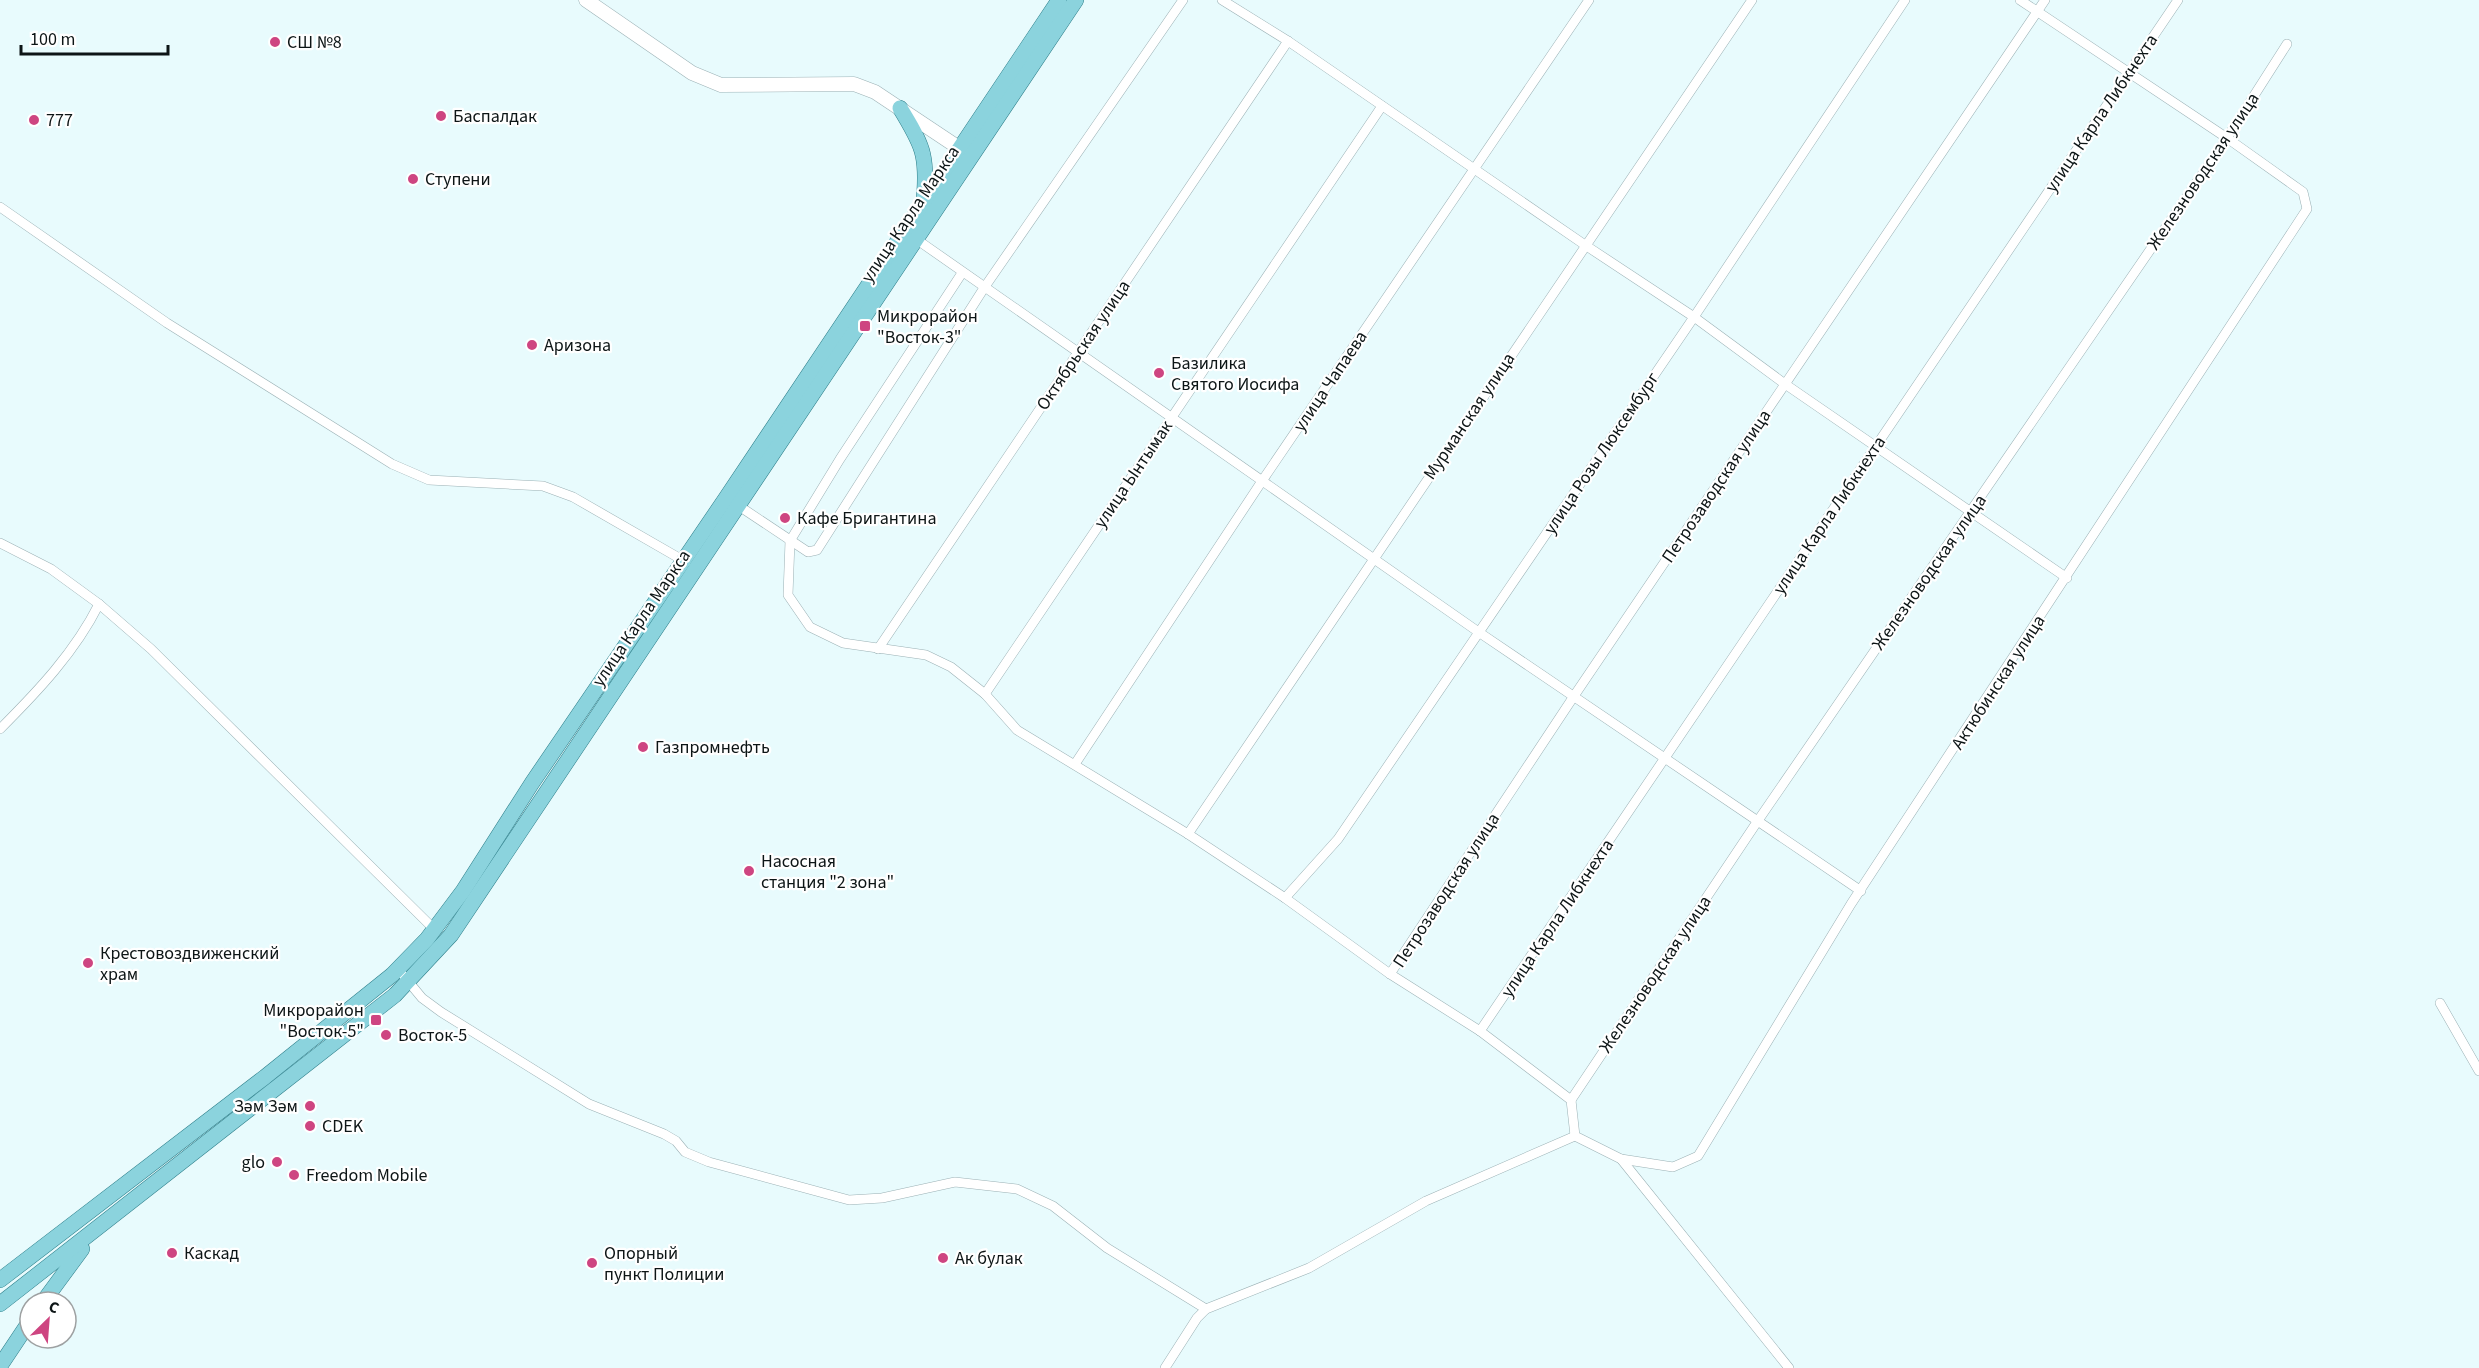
<svg xmlns="http://www.w3.org/2000/svg" width="2479" height="1368" font-family="'Source Sans 3',sans-serif">
	<style>
		.lines { fill: none; stroke-linecap: round; stroke-linejoin: round }
		.street-casing { stroke: #9bb1b5; stroke-width: 10 }
		.secondary-casing { stroke: #9bb1b5; stroke-width: 15 }
		.primary-casing { stroke: #2d7e89; stroke-width: 16 }
		.street { stroke: #fff; stroke-width: 9 }
		.secondary { stroke: #fff; stroke-width: 14 }
		.primary { stroke: #8bd3dd; stroke-width: 15 }
		.poi-dot { fill: #ce4581; stroke: #fff; stroke-width: 2 }
		.labels { text-anchor: middle; stroke-width: 4.5; stroke-linejoin: round; paint-order: stroke }
		.poi-label { font-size: 18px; fill: #0d1516; stroke: #fff; text-anchor: start }
		.street-label { font-size: 18px; fill: #0d1516; stroke: #fff }
	</style>
	<rect width="100%" height="100%" fill="#e8fbfd"/>
	<g class="lines">
		<defs>
			<g id="street">
				<path d="M1222 0 1288 41 1585 245 1694 317 1785 384 2067 578"/>
				<path d="M0 207 167 323 392 464 429 480 543 486 573 497 686 562"/>
				<path d="M916 239 1480 633 1861 891"/>
				<path d="M962 273 840 459 790 541 788 595 810 627 843 643 926 655 951 667 985 694 1017 730 1188 834 1285 898 1390 974 1480 1031 1571 1100 1575 1136 1621 1159 1673 1167 1698 1156 1851 904 2307 209 2303 192 2227 138 2020 0"/>
				<path d="M739 506 808 552 817 550 984 288 1183 0"/>
				<path d="M0 543 51 569 99 604 151 649 434 929"/>
				<path d="M878 649 1288 41"/>
				<path d="M985 694 1382 106"/>
				<path d="M0 729C38 691 75 652 99 604"/>
				<path d="M1075 764 1262 481 1589 0"/>
				<path d="M1188 834 1752 0"/>
				<path d="M1285 898 1338 839 1694 317 1905 0"/>
				<path d="M398 969 422 998 441 1012 589 1104 664 1134 676 1141 685 1152 709 1162 849 1200 882 1198 955 1182 1017 1189 1053 1206 1107 1248 1206 1309"/>
				<path d="M1390 974 1574 696 2045 0"/>
				<path d="M2440 1003 2479 1071"/>
				<path d="M1480 1031 2178 0"/>
				<path d="M1571 1100 1757 822 2227 138 2287 44"/>
				<path d="M1621 1159 1789 1368"/>
				<path d="M1165 1368 1197 1318 1206 1309 1309 1268 1426 1201 1575 1136"/>
			</g>
			<path id="secondary" d="M586 0 692 73 721 85 854 84 875 92 968 154"/>
			<g id="primary">
				<path d="M900 108C922 144 928 155 924 198"/>
				<path d="M0 1280 265 1077 392 975 427 939 463 891 532 783 726 498 1059 0"/>
				<path d="M43 1302 82 1249"/>
				<path d="M0 1304 395 995 451 935 1076 0"/>
				<path d="M0 1366 30 1321"/>
			</g>
		</defs>
		<!-- street casing -->
		<use href="#street" class="street-casing"/>
		<!-- secondary casing -->
		<use href="#secondary" class="secondary-casing"/>
		<!-- primary casing -->
		<use href="#primary" class="primary-casing"/>
		<!-- street -->
		<use href="#street" class="street"/>
		<!-- secondary -->
		<use href="#secondary" class="secondary"/>
		<!-- primary -->
		<use href="#primary" class="primary"/>
	</g>
	<!-- markers -->
	<g class="poi-dot">
		<circle cx="275" cy="42" r="6"/>
		<circle cx="441" cy="116" r="6"/>
		<circle cx="34" cy="120" r="6"/>
		<circle cx="413" cy="179" r="6"/>
		<rect x="859" y="320" width="12" height="12" rx="3"/>
		<circle cx="532" cy="345" r="6"/>
		<circle cx="1159" cy="373" r="6"/>
		<circle cx="785" cy="518" r="6"/>
		<circle cx="643" cy="747" r="6"/>
		<circle cx="749" cy="871" r="6"/>
		<circle cx="88" cy="963" r="6"/>
		<rect x="370" y="1014" width="12" height="12" rx="3"/>
		<circle cx="386" cy="1035" r="6"/>
		<circle cx="310" cy="1106" r="6"/>
		<circle cx="310" cy="1126" r="6"/>
		<circle cx="277" cy="1162" r="6"/>
		<circle cx="294" cy="1175" r="6"/>
		<circle cx="172" cy="1253" r="6"/>
		<circle cx="943" cy="1258" r="6"/>
		<circle cx="592" cy="1263" r="6"/>
	</g>
	<g class="labels">
		<!-- poi labels -->
		<g class="poi-label">
			<text x="287" y="48">СШ №8</text>
			<text x="453" y="122">Баспалдак</text>
			<text x="46" y="126">777</text>
			<text x="425" y="185">Ступени</text>
			<text x="877" y="322">Микрорайон<tspan x="877" dy="21">"Восток-3"</tspan></text>
			<text x="544" y="351">Аризона</text>
			<text x="1171" y="369">Базилика<tspan x="1171" dy="21">Святого Иосифа</tspan></text>
			<text x="797" y="524">Кафе Бригантина</text>
			<text x="655" y="753">Газпромнефть</text>
			<text x="761" y="867">Насосная<tspan x="761" dy="21">станция "2 зона"</tspan></text>
			<text x="100" y="959">Крестовоздвиженский<tspan x="100" dy="21">храм</tspan></text>
			<text x="364" y="1016" text-anchor="end">Микрорайон<tspan x="364" dy="21">"Восток-5"</tspan></text>
			<text x="398" y="1041">Восток-5</text>
			<text x="298" y="1112" text-anchor="end">Зәм Зәм</text>
			<text x="322" y="1132">CDEK</text>
			<text x="265" y="1168" text-anchor="end">glo</text>
			<text x="306" y="1181">Freedom Mobile</text>
			<text x="184" y="1259">Каскад</text>
			<text x="604" y="1259">Опорный<tspan x="604" dy="21">пункт Полиции</tspan></text>
			<text x="955" y="1264">Ак булак</text>
		</g>
		<!-- street labels -->
		<g class="street-label">
			<text transform="translate(2101 113) rotate(-56)" y="6">улица Карла Либкнехта</text>
			<text transform="translate(2203 171) rotate(-56)" y="6">Железноводская улица</text>
			<text transform="translate(910 214) rotate(-56)" y="6">улица Карла Маркса</text>
			<text transform="translate(1083 345) rotate(-56)" y="6">Октябрьская улица</text>
			<text transform="translate(1330 381) rotate(-56)" y="6">улица Чапаева</text>
			<text transform="translate(1469 416) rotate(-56)" y="6">Мурманская улица</text>
			<text transform="translate(1601 453) rotate(-56)" y="6">улица Розы Люксембург</text>
			<text transform="translate(1133 474) rotate(-56)" y="6">улица Ынтымак</text>
			<text transform="translate(1716 486) rotate(-56)" y="6">Петрозаводская улица</text>
			<text transform="translate(1829 515) rotate(-56)" y="6">улица Карла Либкнехта</text>
			<text transform="translate(1929 572) rotate(-55)" y="6">Железноводская улица</text>
			<text transform="translate(641 618) rotate(-56)" y="6">улица Карла Маркса</text>
			<text transform="translate(1998 682) rotate(-57)" y="6">Актюбинская улица</text>
			<text transform="translate(1446 890) rotate(-57)" y="6">Петрозаводская улица</text>
			<text transform="translate(1557 918) rotate(-56)" y="6">улица Карла Либкнехта</text>
			<text transform="translate(1655 974) rotate(-56)" y="6">Железноводская улица</text>
		</g>
	</g>
	<!-- north arrow -->
	<g transform="translate(48 1320) rotate(25)"><circle r="28" fill="#ffffff" stroke="#9ea1a2" stroke-width="1.5"/>
	<path d="M0-4.5L10 22L0 15L-10 22Z" fill="#ce4581"/>
	<text y="-9" font-size="16" font-weight="bold" text-anchor="middle" fill="#0d1516">С</text>
	</g>
	<!-- scale -->
	<path d="M21 45v9h147v-9" fill="none" stroke="#0d1516" stroke-width="3"/>
	<text x="30" y="45" font-size="18" fill="#0d1516" stroke="#ffffff" stroke-width="4.5" paint-order="stroke">100 m</text>
</svg>
